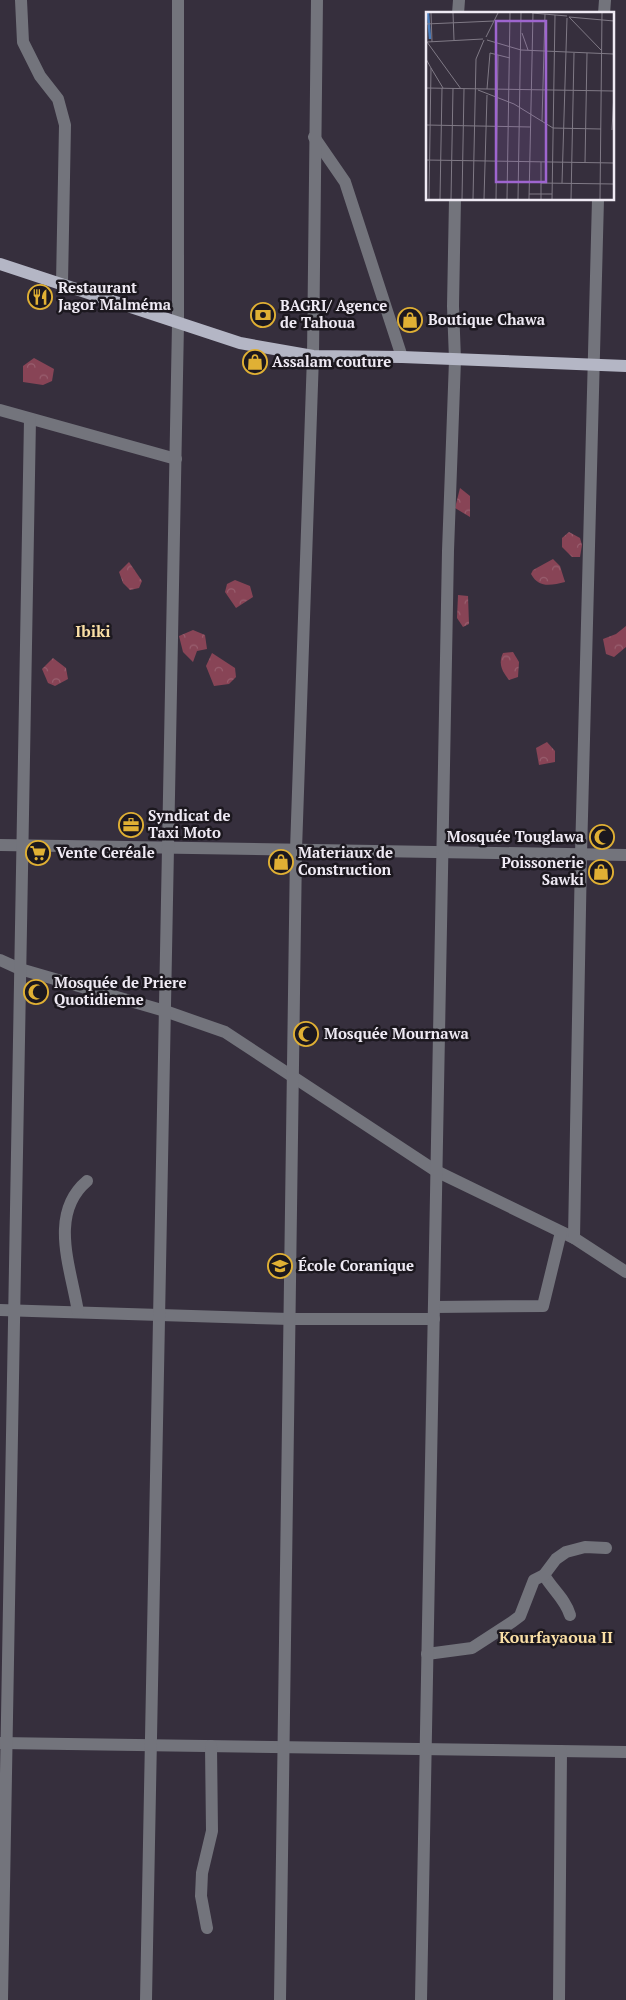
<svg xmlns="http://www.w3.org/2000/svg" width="626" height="2000" font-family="'PT Serif',serif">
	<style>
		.forest { fill: url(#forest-crowns) }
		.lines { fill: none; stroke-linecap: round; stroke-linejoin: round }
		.minor { stroke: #73747c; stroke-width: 12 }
		.major { stroke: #b4b6c5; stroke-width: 12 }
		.labels { text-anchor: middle; stroke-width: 5; stroke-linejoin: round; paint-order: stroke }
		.poi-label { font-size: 15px; font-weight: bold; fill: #efeaf4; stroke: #1c181f; text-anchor: start }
		.neighbourhood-label { font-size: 16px; font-weight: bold; fill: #fadfa5; stroke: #1c181f }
		.inset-river { fill: none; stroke: #487bba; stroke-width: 2.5 }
		.inset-road { fill: none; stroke: #807a86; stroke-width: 1 }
		.view { fill: #9e65cf; fill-opacity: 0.15; stroke: #9e65cf; stroke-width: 2.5 }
		.inset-edge { fill: none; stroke: #efeaf4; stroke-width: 2.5 }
	</style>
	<defs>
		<pattern id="forest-crowns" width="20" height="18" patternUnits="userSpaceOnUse" patternTransform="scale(1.25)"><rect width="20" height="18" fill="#884456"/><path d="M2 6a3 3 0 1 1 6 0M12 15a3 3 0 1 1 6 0" fill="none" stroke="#995f6f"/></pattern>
	</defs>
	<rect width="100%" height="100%" fill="#362f3d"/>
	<!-- forest -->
	<g class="forest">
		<path d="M34 358 54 369 52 381 43 385 23 382V366Z"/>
		<path d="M460 488 470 496V517L455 508Z"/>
		<path d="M569 532 580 538 582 545 580 557H572L562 547V538Z"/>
		<path d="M553 559 560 566 565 582C552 585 539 589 531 574L533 570Z"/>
		<path d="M129 562 142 581 139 588 130 590 123 583 119 572Z"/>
		<path d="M235 580 250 586 253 597 236 608 225 592 227 584Z"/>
		<path d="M458 595 468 596 469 624 463 627 457 618Z"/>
		<path d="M626 626V647L614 657 606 654 603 639 616 634Z"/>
		<path d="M193 630 205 635 207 649 197 651 193 662 183 652 179 636Z"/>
		<path d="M513 652 519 662 518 677 509 680C502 671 498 664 503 653Z"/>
		<path d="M212 653 235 668 236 677 229 684 214 686 206 666Z"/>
		<path d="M53 658 66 668 68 679 55 686 48 683 42 669Z"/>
		<path d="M547 742 555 751V762L539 765 536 748Z"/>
	</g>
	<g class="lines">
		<!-- minor -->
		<g class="minor">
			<path d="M21 0 23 42 40 76 58 99 65 125 62 283"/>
			<path d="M458 14 459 0"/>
			<path d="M604 14 605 0"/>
			<path d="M314 137 345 182 402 357"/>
			<path d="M0 410 176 459"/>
			<path d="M0 845 626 855"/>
			<path d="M0 960 20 969 165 1011 225 1032 436 1171 574 1238 626 1272"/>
			<path d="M574 1238 581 855 598 199"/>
			<path d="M434 1307 543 1306 561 1232"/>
			<path d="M0 1310 290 1319H434"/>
			<path d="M78 1312C71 1268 48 1214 87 1181"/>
			<path d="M544 1575C552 1589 566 1600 570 1615"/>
			<path d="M427 1654 472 1648 512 1622 520 1616 534 1580 544 1575 556 1559 566 1552 585 1547 606 1548"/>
			<path d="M0 1743 626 1752"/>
			<path d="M207 1928 201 1896 202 1873 212 1831 211 1746"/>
			<path d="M2 2000 30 419"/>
			<path d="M146 2000 178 324V0"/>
			<path d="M280 2000 296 850 313 356 317 0"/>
			<path d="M421 2000 448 551 455 360 453 306 455 199"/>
			<path d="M559 2000 561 1751"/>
		</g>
		<!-- major -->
		<path class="major" d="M0 264 240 343 313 356 402 357 626 366"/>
	</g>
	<!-- icons -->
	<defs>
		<symbol id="restaurant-ring" viewBox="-11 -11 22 22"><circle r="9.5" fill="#1c181f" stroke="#e0b034" stroke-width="1.5"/><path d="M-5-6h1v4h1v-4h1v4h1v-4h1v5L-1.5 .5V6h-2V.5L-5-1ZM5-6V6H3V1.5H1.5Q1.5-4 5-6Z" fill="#e0b034"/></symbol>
		<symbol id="bank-ring" viewBox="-11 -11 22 22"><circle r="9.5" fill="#1c181f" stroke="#e0b034" stroke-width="1.5"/><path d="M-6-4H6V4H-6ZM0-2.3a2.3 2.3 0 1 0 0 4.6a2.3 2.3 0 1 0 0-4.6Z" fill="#e0b034"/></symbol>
		<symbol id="shop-ring" viewBox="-11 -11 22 22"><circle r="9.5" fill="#1c181f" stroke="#e0b034" stroke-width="1.5"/><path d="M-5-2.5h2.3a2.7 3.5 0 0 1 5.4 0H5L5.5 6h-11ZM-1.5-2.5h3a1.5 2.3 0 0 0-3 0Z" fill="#e0b034"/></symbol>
		<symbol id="office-ring" viewBox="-11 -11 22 22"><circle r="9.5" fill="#1c181f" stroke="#e0b034" stroke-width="1.5"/><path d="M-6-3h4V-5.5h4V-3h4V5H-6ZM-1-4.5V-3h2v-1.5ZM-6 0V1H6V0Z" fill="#e0b034"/></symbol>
		<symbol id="mosque-ring" viewBox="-11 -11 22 22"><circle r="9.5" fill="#1c181f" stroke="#e0b034" stroke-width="1.5"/><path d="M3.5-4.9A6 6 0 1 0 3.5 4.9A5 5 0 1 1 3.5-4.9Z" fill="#e0b034"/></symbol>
		<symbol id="supermarket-ring" viewBox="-11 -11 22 22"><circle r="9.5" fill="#1c181f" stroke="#e0b034" stroke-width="1.5"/><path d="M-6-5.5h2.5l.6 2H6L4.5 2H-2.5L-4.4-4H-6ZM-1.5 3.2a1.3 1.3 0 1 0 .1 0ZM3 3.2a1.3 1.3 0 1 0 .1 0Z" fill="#e0b034"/></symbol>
		<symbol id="school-ring" viewBox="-11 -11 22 22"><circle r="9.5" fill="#1c181f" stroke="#e0b034" stroke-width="1.5"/><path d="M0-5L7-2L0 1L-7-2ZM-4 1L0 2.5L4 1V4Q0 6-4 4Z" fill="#e0b034"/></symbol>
	</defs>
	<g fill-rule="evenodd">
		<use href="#restaurant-ring" x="26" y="283" width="28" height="28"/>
		<use href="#bank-ring" x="249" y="301" width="28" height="28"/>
		<use href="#shop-ring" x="396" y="306" width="28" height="28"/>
		<use href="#shop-ring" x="241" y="348" width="28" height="28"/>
		<use href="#office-ring" x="117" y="811" width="28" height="28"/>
		<use href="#mosque-ring" x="588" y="823" width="28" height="28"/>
		<use href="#supermarket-ring" x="24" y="839" width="28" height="28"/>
		<use href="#shop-ring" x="267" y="848" width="28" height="28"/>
		<use href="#shop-ring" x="587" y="858" width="28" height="28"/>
		<use href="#mosque-ring" x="22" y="978" width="28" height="28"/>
		<use href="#mosque-ring" x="292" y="1020" width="28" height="28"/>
		<use href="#school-ring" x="266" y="1252" width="28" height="28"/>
	</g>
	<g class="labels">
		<!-- poi labels -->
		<g class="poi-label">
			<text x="58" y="293">Restaurant<tspan x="58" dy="17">Jagor Malméma</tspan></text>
			<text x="280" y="311">BAGRI/ Agence<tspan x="280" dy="17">de Tahoua</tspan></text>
			<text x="428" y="325">Boutique Chawa</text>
			<text x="272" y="367">Assalam couture</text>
			<text x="148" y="821">Syndicat de<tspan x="148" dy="17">Taxi Moto</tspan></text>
			<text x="584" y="842" text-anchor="end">Mosquée Touglawa</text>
			<text x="56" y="858">Vente Ceréale</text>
			<text x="298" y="858">Materiaux de<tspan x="298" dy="17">Construction</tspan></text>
			<text x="584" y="868" text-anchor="end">Poissonerie<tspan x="584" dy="17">Sawki</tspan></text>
			<text x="54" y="988">Mosquée de Priere<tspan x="54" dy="17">Quotidienne</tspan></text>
			<text x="324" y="1039">Mosquée Mournawa</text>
			<text x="298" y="1271">École Coranique</text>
		</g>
		<!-- neighbourhood labels -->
		<g class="neighbourhood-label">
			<text x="93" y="637">Ibiki</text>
			<text x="556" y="1643">Kourfayaoua II</text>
		</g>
	</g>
	<!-- overview -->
	<g transform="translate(426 12)">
		<rect width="188" height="188" fill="#362f3d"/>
		<path class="inset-river" d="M2 1 4 27"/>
		<path class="inset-road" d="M5 1 6 30M27 1 28 28M106 1 141 4M143 5 175 38M143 5 188 9M0 12 68 9M96 21 102 38M60 25 72 1M61 28 95 38 188 42M1 30 35 77M1 30 57 27M0 47 5 56 3 187M5 56 17 76M0 76 188 79M61 77 64 41 84 46M52 78 88 92 127 116 175 117M116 109 119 2M0 113 105 115M186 118 188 81M0 148 188 151M159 151 161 41M115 171 188 172M136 171 141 6M103 182H126M14 187 16 76M25 187 27 76M36 187 38 77M47 187 50 47 58 28M58 187 61 83M70 187 72 43M81 187 84 1M92 187 95 1M103 187 107 1M115 187V150M126 187 129 3M145 187 148 41M174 187 176 1"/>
		<path class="view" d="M70 9H120V170H70Z"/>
		<rect width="188" height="188" class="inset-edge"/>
	</g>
</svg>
